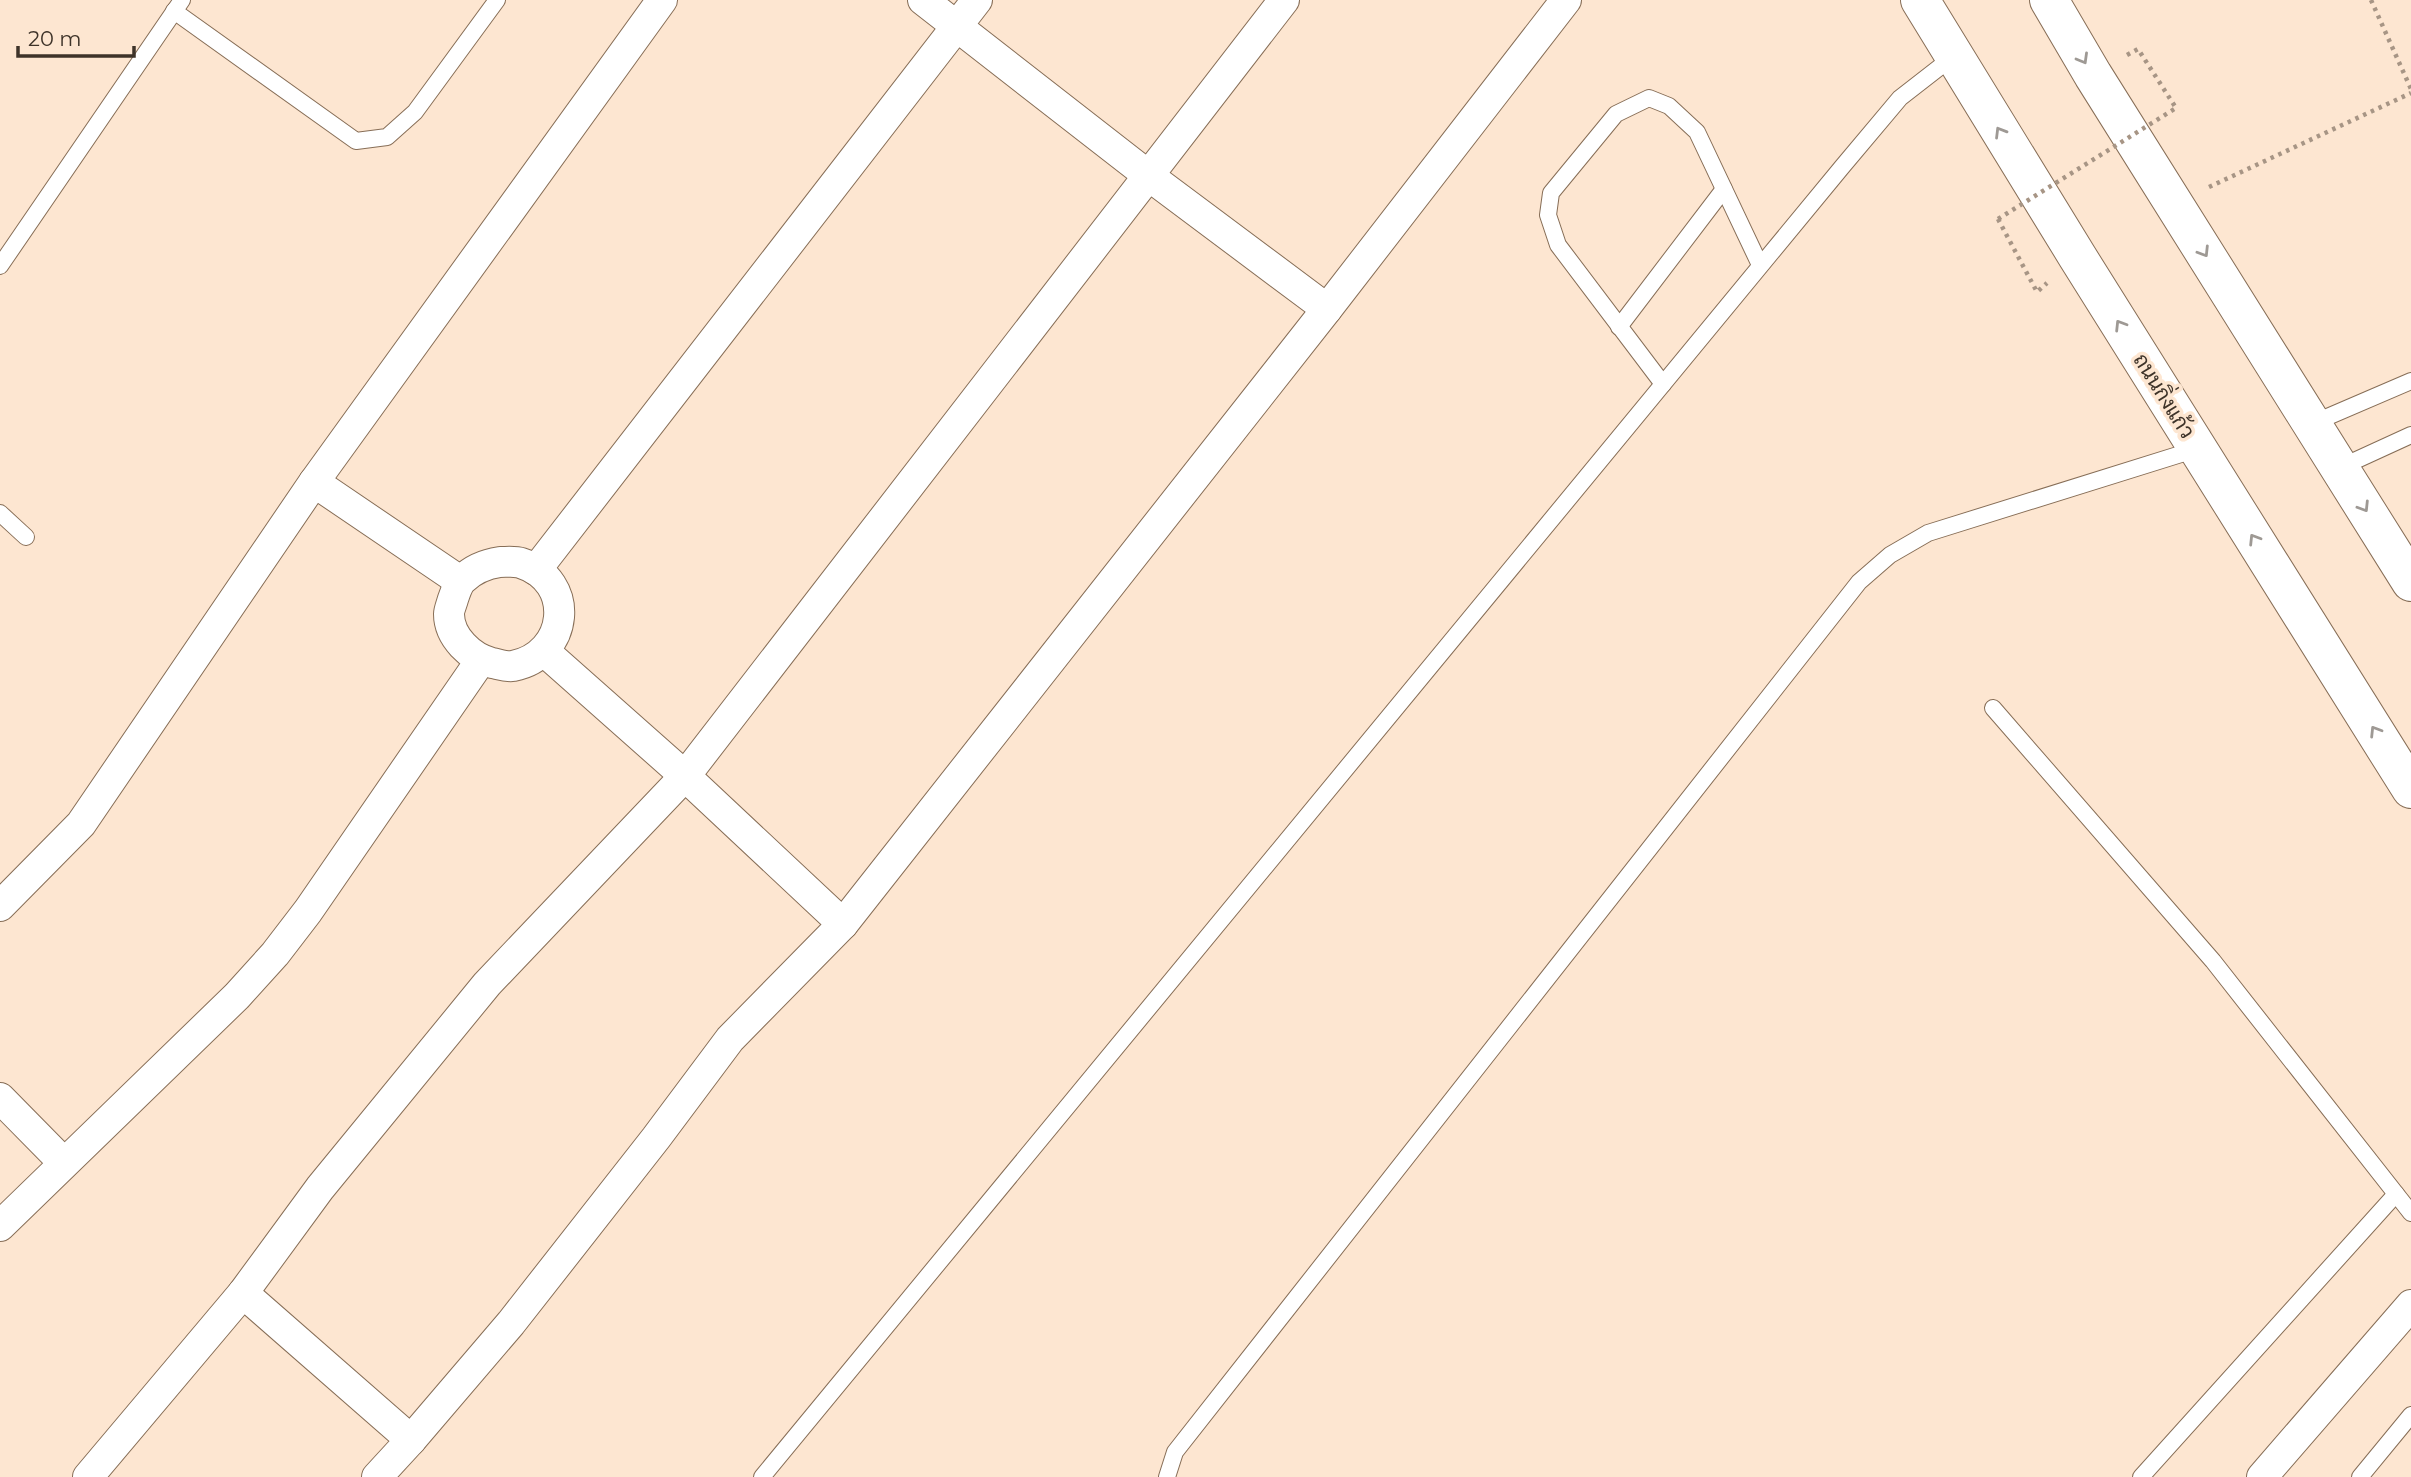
<svg xmlns="http://www.w3.org/2000/svg" width="2411" height="1477" font-family="Montserrat,Sarabun,sans-serif">
	<style>
		.lines { fill: none; stroke-linecap: round; stroke-linejoin: round }
		.lane-casing { stroke: #876e57; stroke-width: 18 }
		.street-casing { stroke: #876e57; stroke-width: 32 }
		.primary-casing { stroke: #876e57; stroke-width: 40 }
		.path { stroke: #a79585; stroke-width: 4.5; stroke-dasharray: 3.5 5; stroke-linecap: butt }
		.lane { stroke: #fff; stroke-width: 16 }
		.street { stroke: #fff; stroke-width: 30 }
		.primary { stroke: #fff; stroke-width: 38 }
		.path-bridge { stroke: #a79585; stroke-width: 4.5; stroke-dasharray: 3.5 5; stroke-linecap: butt }
		.oneway { stroke: #9e9994 }
		.labels { text-anchor: middle; stroke-width: 7; stroke-linejoin: round; paint-order: stroke }
		.street-label { font-size: 21px; fill: #3e3329; stroke: #fde6d1 }
	</style>
	<rect width="100%" height="100%" fill="#fde6d1"/>
	<g class="lines">
		<defs>
			<g id="lane">
				<path d="M174 11 356 141 387 137 415 112 497 0"/>
				<path d="M0 266 182 0"/>
				<path d="M1619 327 1724 189"/>
				<path d="M1663 384 1558 245 1548 215 1551 193 1616 114 1649 98 1669 106 1697 132 1760 265"/>
				<path d="M2311 424 2411 381"/>
				<path d="M2339 468 2411 435"/>
				<path d="M0 513 26 537"/>
				<path d="M1993 708 2213 961 2411 1213"/>
				<path d="M762 1477 1842 167 1900 98 1954 56"/>
				<path d="M1167 1477 1175 1452 1859 582 1890 555 1928 533 2197 449"/>
				<path d="M2141 1477 2396 1194"/>
				<path d="M2360 1477 2411 1415"/>
			</g>
			<g id="street">
				<path d="M923 0 1149 176 1327 309"/>
				<path d="M314 482 460 581"/>
				<path d="M500 562C507 562 515 561 521 563 577 581 569 655 513 666 506 667 498 664 492 663 471 658 449 637 449 614 449 610 452 603 453 599 455 593 458 584 462 580 473 569 486 564 500 562Z"/>
				<path d="M536 570 977 0"/>
				<path d="M544 651 685 776 843 924"/>
				<path d="M0 906 81 824 314 482 662 0"/>
				<path d="M0 1098 64 1163"/>
				<path d="M0 1226 237 996 275 954 308 911 481 660"/>
				<path d="M243 1293 411 1440 377 1477"/>
				<path d="M411 1440 511 1323 656 1138 730 1039 843 924 1327 309 1566 0"/>
				<path d="M88 1477 243 1293 320 1188 487 984 685 776 1284 0"/>
				<path d="M2262 1477 2411 1305"/>
			</g>
			<g id="primary">
				<path d="M1920 0 2077 256 2411 789"/>
				<path d="M2049 0 2093 75 2411 582"/>
			</g>
		</defs>
		<!-- lane casing -->
		<use href="#lane" class="lane-casing"/>
		<!-- street casing -->
		<use href="#street" class="street-casing"/>
		<!-- primary casing -->
		<use href="#primary" class="primary-casing"/>
		<!-- path -->
		<g class="path">
			<path d="M2371 0 2411 89"/>
			<path d="M2127 55 2138 49 2176 108"/>
			<path d="M2209 187 2411 93"/>
			<path d="M1998 219 2037 292 2047 283"/>
		</g>
		<!-- lane -->
		<use href="#lane" class="lane"/>
		<!-- street -->
		<use href="#street" class="street"/>
		<!-- primary -->
		<use href="#primary" class="primary"/>
		<!-- path-bridge -->
		<path class="path-bridge" d="M1998 219 2176 108"/>
	</g>
	<!-- one-way arrows -->
	<defs><path id="oneway-chevron" d="M-2-3.5L2.5 0L-2 3.5" fill="none" stroke-width="1.6" stroke-linecap="round" stroke-linejoin="round" transform="scale(1.75)"/></defs>
	<g class="oneway">
		<use href="#oneway-chevron" transform="translate(2083 59) rotate(60)"/>
		<use href="#oneway-chevron" transform="translate(2000 132) rotate(-121)"/>
		<use href="#oneway-chevron" transform="translate(2204 252) rotate(58)"/>
		<use href="#oneway-chevron" transform="translate(2120 325) rotate(-122)"/>
		<use href="#oneway-chevron" transform="translate(2364 507) rotate(58)"/>
		<use href="#oneway-chevron" transform="translate(2254 539) rotate(-122)"/>
		<use href="#oneway-chevron" transform="translate(2375 731) rotate(-122)"/>
	</g>
	<g class="labels">
		<!-- street labels -->
		<g class="street-label">
			<text transform="translate(2164 396) rotate(58)" y="7">ถนนกิ่งแก้ว</text>
		</g>
	</g>
	<!-- scale -->
	<path d="M18 46v10h116v-10" fill="none" stroke="#3e3329" stroke-width="3.5"/>
	<text x="28" y="46" font-size="21" fill="#3e3329" stroke="#fde6d1" stroke-width="5" paint-order="stroke">20 m</text>
</svg>
